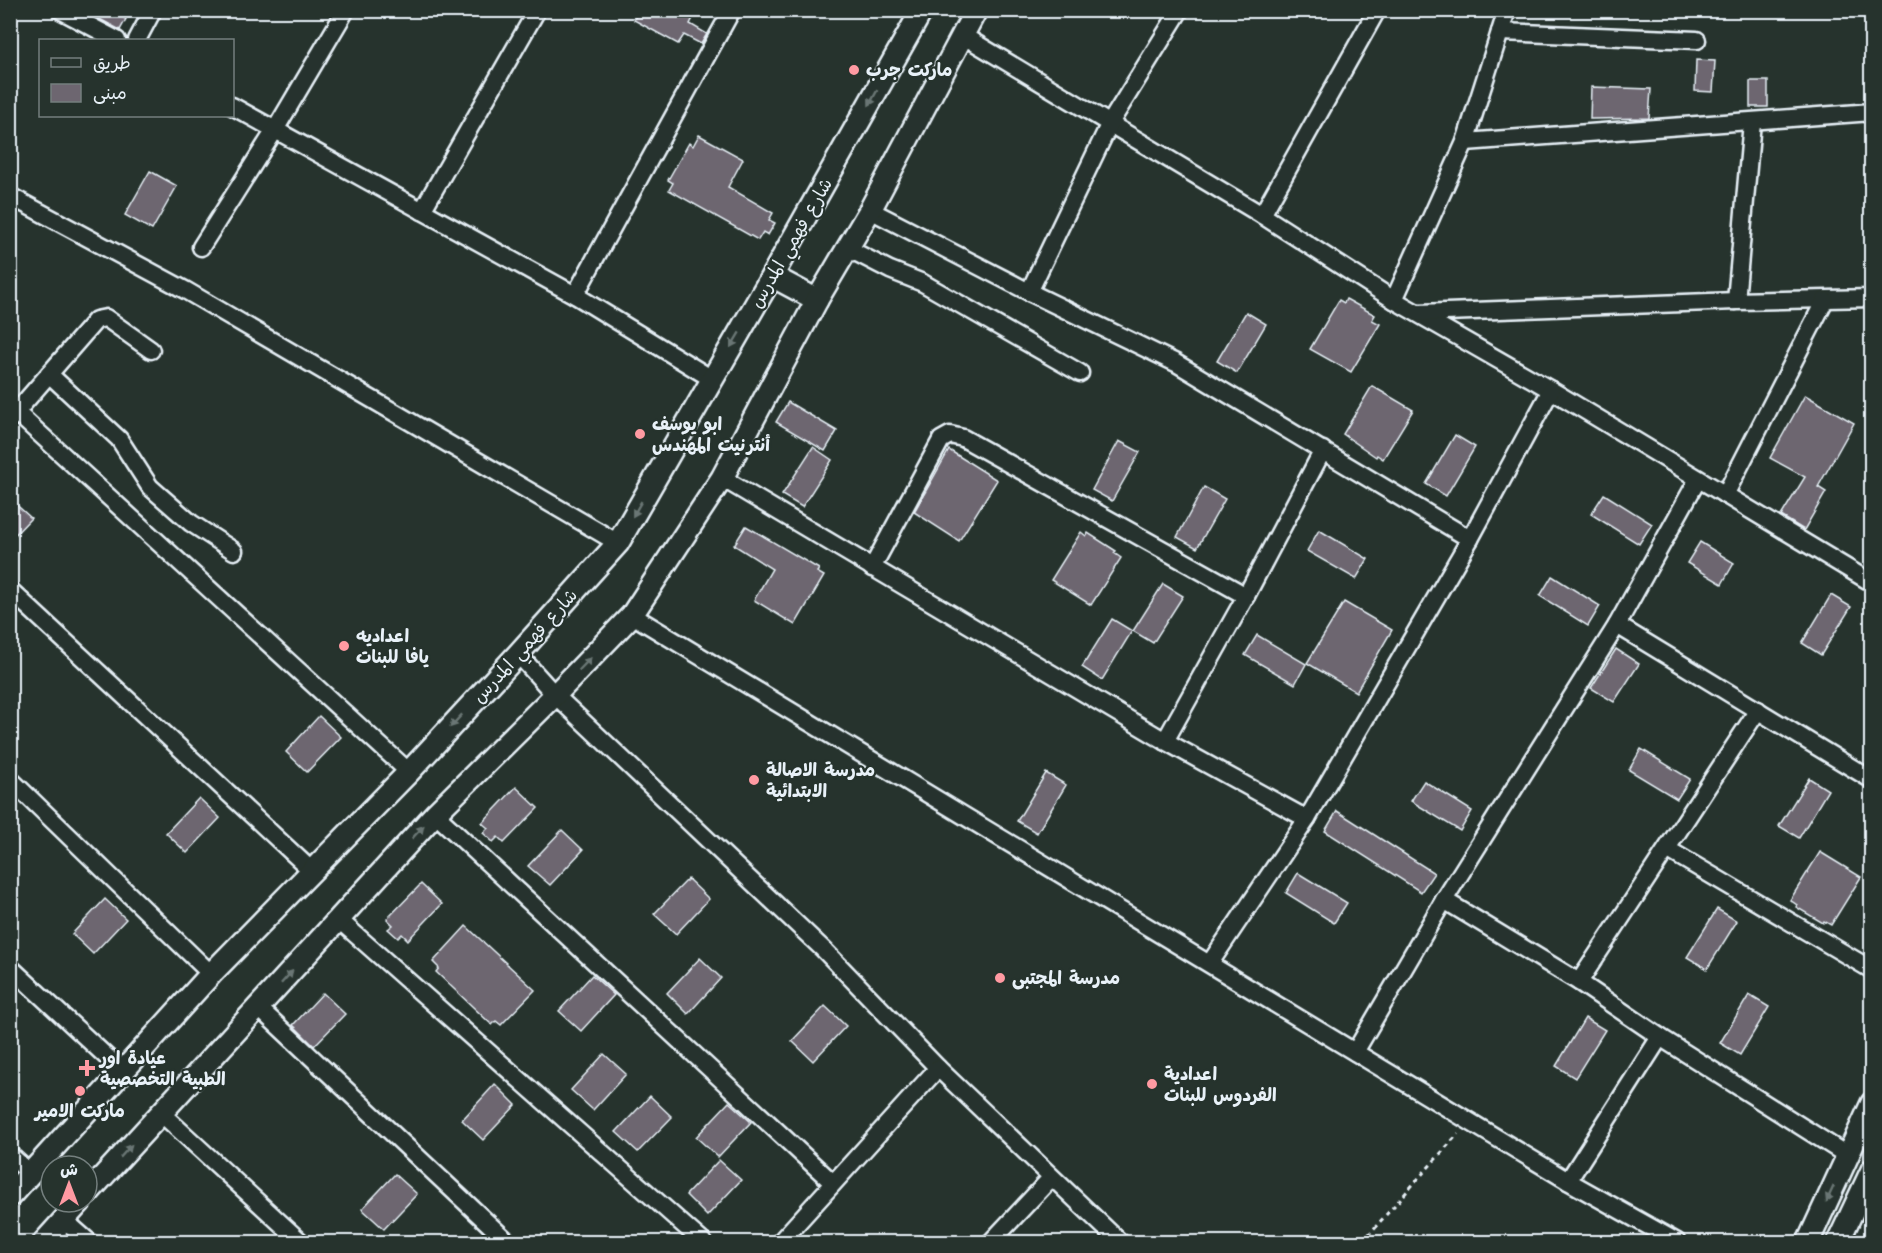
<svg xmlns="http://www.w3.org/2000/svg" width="1882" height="1253" font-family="Kalam,'Playpen Sans Arabic',sans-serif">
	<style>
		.building { fill: #6d6670; stroke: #e8f1f8; stroke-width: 1.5 }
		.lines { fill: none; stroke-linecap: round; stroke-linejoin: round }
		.minor-casing { stroke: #e8f1f8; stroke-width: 21 }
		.tertiary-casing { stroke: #e8f1f8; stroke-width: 26 }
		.path { stroke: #e8f1f8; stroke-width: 3; stroke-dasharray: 4.5 4.5; stroke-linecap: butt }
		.minor { stroke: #26332d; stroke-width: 16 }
		.tertiary { stroke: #26332d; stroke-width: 21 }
		.oneway { fill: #6a7674 }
		.poi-dot { fill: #ff9aa2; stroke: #26332d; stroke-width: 2 }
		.labels { text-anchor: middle; stroke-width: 4.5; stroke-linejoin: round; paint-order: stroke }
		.poi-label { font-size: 18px; font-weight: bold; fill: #e8f1f8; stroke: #26332d; text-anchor: start }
		.street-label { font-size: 18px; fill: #e8f1f8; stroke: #26332d }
	</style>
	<rect width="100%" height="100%" fill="#26332d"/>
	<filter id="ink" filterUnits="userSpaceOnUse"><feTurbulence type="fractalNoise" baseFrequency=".0167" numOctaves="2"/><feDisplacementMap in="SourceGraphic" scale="12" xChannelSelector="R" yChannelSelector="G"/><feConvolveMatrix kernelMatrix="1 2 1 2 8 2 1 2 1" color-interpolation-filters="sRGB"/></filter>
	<g filter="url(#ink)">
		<!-- building -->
		<g class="building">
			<path d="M83 10H123L120 16 126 19 120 30Z"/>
			<path d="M639 10H680L693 18 690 24 707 34 701 44 684 35 678 44 634 20Z"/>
			<path d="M1696 60 1715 61 1713 92 1695 91Z"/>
			<rect x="1750" y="81" width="18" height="26"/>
			<path d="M1591 87 1651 89 1649 118 1590 119Z"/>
			<path d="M699 135 743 159 728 187 773 213 769 220 775 223 768 235 763 232 758 240 669 190 673 183 668 180 689 143 693 146Z"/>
			<path d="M150 171 177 186 152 230 125 215Z"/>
			<path d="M1346 299 1375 315 1372 320 1380 324 1351 372 1310 349 1339 300 1344 303Z"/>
			<path d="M1246 312 1266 324 1237 373 1217 361Z"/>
			<path d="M1372 386 1413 410 1383 459 1377 455 1376 457 1343 434Z"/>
			<path d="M1805 395 1854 423 1818 487 1826 492 1804 530 1781 516 1805 477 1770 458Z"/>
			<path d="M788 402 837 431 825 451 776 422Z"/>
			<path d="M1455 435 1475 447 1446 496 1426 484Z"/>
			<path d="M1119 441 1140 452 1112 501 1092 490Z"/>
			<path d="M813 447 832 460 802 507 782 495Z"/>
			<path d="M949 450 997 480 959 541 914 512Z"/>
			<path d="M1204 487 1225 499 1197 548 1177 537Z"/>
			<path d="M1604 494 1652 524 1639 544 1591 514Z"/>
			<path d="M10 499 31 518 10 540Z"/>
			<path d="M746 526 819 569 817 572 824 576 795 625 754 600 772 569 734 545Z"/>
			<path d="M1319 530 1368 559 1356 579 1307 551Z"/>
			<path d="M1081 532 1086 536 1088 533 1116 551 1114 553 1121 558 1091 605 1051 580Z"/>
			<path d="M1700 542 1734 563 1722 584 1687 563Z"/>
			<path d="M1552 576 1600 606 1588 626 1540 596Z"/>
			<path d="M1163 584 1183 596 1153 643 1133 631Z"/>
			<path d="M1831 595 1851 607 1821 655 1802 643Z"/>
			<path d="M1344 602 1392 630 1356 692 1307 663Z"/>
			<path d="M1112 619 1132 631 1102 680 1082 667Z"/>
			<path d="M1257 635 1306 664 1295 684 1245 655Z"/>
			<path d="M1616 649 1639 664 1614 702 1591 688Z"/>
			<path d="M319 716 341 737 307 772 286 752Z"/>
			<path d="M1641 749 1690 779 1677 799 1629 770Z"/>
			<path d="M1046 773 1066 785 1037 833 1017 821Z"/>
			<path d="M1809 778 1828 790 1799 838 1779 826Z"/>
			<path d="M1424 781 1472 811 1460 831 1411 801Z"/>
			<path d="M516 787 538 808 504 843 498 837 493 842 483 833 488 828 482 823Z"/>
			<path d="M199 798 220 818 187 853 166 833Z"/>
			<path d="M1337 811 1434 873 1421 892 1325 831Z"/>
			<path d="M562 830 583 850 550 885 528 866Z"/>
			<path d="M1820 852 1861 877 1831 925 1824 921 1823 923 1796 907 1797 905 1790 900Z"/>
			<path d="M1298 873 1347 903 1334 923 1286 893Z"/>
			<path d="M688 879 709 899 676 934 654 914Z"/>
			<path d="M421 884 442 904 408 940 402 934 398 938 388 929 393 925 387 919Z"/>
			<path d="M105 899 126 919 93 954 72 934Z"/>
			<path d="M1717 909 1737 921 1707 969 1687 957Z"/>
			<path d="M466 926 535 990 501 1025 496 1021 492 1025 436 972 439 968 433 962Z"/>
			<path d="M700 958 721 978 688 1014 667 993Z"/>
			<path d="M592 975 614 995 581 1031 559 1011Z"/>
			<path d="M323 993 345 1014 314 1046 293 1025Z"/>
			<path d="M1749 995 1769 1007 1740 1055 1720 1043Z"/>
			<path d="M825 1006 846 1026 813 1061 792 1041Z"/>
			<path d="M1585 1018 1605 1030 1575 1078 1556 1066Z"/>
			<path d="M604 1054 626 1074 593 1110 571 1090Z"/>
			<path d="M495 1084 516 1105 483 1140 462 1120Z"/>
			<path d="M650 1096 672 1117 638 1152 616 1132Z"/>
			<path d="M729 1102 751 1122 718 1157 696 1137Z"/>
			<path d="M719 1160 741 1180 707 1216 686 1195Z"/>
			<path d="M395 1174 417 1194 384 1229 362 1209Z"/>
		</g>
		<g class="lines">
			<defs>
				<g id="minor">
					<path d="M60 10 117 40"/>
					<path d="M1500 32 1697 40"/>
					<path d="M962 35 1262 215 1394 300 1551 390 1872 583"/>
					<path d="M137 40 153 10"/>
					<path d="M232 106 575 295 712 379"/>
					<path d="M1465 142 1872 112"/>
					<path d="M10 196 185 290 618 543"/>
					<path d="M870 210 1029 292 1176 363 1470 539"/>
					<path d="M422 211 537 10"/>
					<path d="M1262 215 1377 10"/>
					<path d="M201 247 275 130 346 10"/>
					<path d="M847 248 890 270 923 283 1080 373"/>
					<path d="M1029 292 1110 123 1180 10"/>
					<path d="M575 295 732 10"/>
					<path d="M1394 300 1465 142 1507 10"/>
					<path d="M1736 301 1752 122"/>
					<path d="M1419 313 1736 301 1872 298"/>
					<path d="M49 374 119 439 150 487 191 523 234 551"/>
					<path d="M17 413 409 772"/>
					<path d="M10 419 96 320 106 318 151 350"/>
					<path d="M722 478 1165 741 1307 819"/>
					<path d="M1725 495 1825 300"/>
					<path d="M872 568 941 440 950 435 963 438 1246 596"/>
					<path d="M10 590 312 871"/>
					<path d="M632 615 1568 1181 1677 1242"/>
					<path d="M1617 625 1872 780"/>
					<path d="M518 654 555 695 823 949 938 1068 1120 1242"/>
					<path d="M1165 741 1246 596 1323 450"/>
					<path d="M10 779 211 974"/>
					<path d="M435 814 833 1183"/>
					<path d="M1667 849 1872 970"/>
					<path d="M1444 900 1579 982 1660 1037 1848 1156"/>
					<path d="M338 919 703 1242"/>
					<path d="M1210 963 1307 819 1470 539 1551 390"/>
					<path d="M10 967 122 1071"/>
					<path d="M1579 982 1758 710"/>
					<path d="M259 1008 508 1242"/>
					<path d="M1355 1052 1444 900 1617 625 1698 479"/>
					<path d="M161 1113 301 1242"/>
					<path d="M10 1155 30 1173"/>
					<path d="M1568 1181 1660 1037"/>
					<path d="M64 1220 89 1242"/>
					<path d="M780 1242 938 1068"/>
					<path d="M991 1242 1051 1178"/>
				</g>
				<g id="tertiary">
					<path d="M772 276 817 300"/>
					<path d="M87 1194 435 814 555 695 632 615 722 478 817 300 870 210 976 10"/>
					<path d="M10 1196 211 974 409 772 518 654 618 543 772 276 922 10"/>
					<path d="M44 1242 80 1202"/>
					<path d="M1808 1242 1872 1103"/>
					<path d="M1838 1242 1872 1170"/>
				</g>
			</defs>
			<!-- minor casing -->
			<use href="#minor" class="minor-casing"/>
			<!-- tertiary casing -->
			<use href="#tertiary" class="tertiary-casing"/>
			<!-- path -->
			<path class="path" d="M1362 1242 1458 1134"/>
			<!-- minor -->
			<use href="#minor" class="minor"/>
			<!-- tertiary -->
			<use href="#tertiary" class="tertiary"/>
		</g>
		<!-- one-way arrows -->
		<defs><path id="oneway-solid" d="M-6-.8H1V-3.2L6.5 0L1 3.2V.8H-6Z" transform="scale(1.5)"/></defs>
		<g class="oneway">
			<use href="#oneway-solid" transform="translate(873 98) rotate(119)"/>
			<use href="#oneway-solid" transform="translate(735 340) rotate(121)"/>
			<use href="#oneway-solid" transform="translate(637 509) rotate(120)"/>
			<use href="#oneway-solid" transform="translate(585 664) rotate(-46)"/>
			<use href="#oneway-solid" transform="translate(456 721) rotate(133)"/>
			<use href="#oneway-solid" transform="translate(418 832) rotate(-47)"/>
			<use href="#oneway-solid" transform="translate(287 977) rotate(-48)"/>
			<use href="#oneway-solid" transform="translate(126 1151) rotate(-48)"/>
			<use href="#oneway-solid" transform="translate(1830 1194) rotate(115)"/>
		</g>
	</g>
	<!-- markers -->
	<g class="poi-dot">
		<circle cx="854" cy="70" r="6"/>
		<circle cx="640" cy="434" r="6"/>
		<circle cx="344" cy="646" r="6"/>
		<circle cx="754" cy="780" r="6"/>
		<circle cx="1000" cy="978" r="6"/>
		<path d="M84 1059h6v6h6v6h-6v6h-6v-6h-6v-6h6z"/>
		<circle cx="1152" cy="1084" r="6"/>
		<circle cx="80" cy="1091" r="6"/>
	</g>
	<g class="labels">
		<!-- poi labels -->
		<g class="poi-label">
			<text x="866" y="76">ماركت جرب</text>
			<text x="652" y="430">ابو يوسف<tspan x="652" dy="21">أنترنيت المهندس</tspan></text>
			<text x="356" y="642">اعداديه<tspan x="356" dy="21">يافا للبنات</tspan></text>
			<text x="766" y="776">مدرسة الاصالة<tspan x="766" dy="21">الابتدائية</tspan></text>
			<text x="1012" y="984">مدرسة المجتبى</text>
			<text x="100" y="1064">عيادة اور<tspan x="100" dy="21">الطبية التخصصية</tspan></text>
			<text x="1164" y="1080">اعدادية<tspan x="1164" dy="21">الفردوس للبنات</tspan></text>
			<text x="80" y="1117" text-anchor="middle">ماركت الامير</text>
		</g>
		<!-- street labels -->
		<g class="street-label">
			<text transform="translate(791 243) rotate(-60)" y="6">شارع فهمي المدرس</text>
			<text transform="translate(525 646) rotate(-48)" y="6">شارع فهمي المدرس</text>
		</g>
	</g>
	<!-- margin -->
	<rect width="1882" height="1253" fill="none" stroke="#26332d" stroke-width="36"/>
	<rect x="18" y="18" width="1846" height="1217" fill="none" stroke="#e8f1f8" stroke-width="2" filter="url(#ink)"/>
	<!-- legend -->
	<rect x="39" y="39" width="195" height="78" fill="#26332d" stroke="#747f7e" stroke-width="1.5"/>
	<rect x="51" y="58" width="30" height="9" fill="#26332d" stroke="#747f7e" stroke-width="1.5"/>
	<text x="93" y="69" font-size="18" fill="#e8f1f8">طريق</text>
	<rect x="51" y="84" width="30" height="18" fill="#6d6670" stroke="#747f7e" stroke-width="1.5"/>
	<text x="93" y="99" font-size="18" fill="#e8f1f8">مبنى</text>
	<!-- north arrow -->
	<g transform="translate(69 1184)"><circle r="28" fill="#26332d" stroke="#747f7e" stroke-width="1.5"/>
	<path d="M0-4.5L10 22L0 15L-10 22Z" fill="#ff9aa2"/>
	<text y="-9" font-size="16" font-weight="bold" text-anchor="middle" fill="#e8f1f8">ش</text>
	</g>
</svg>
